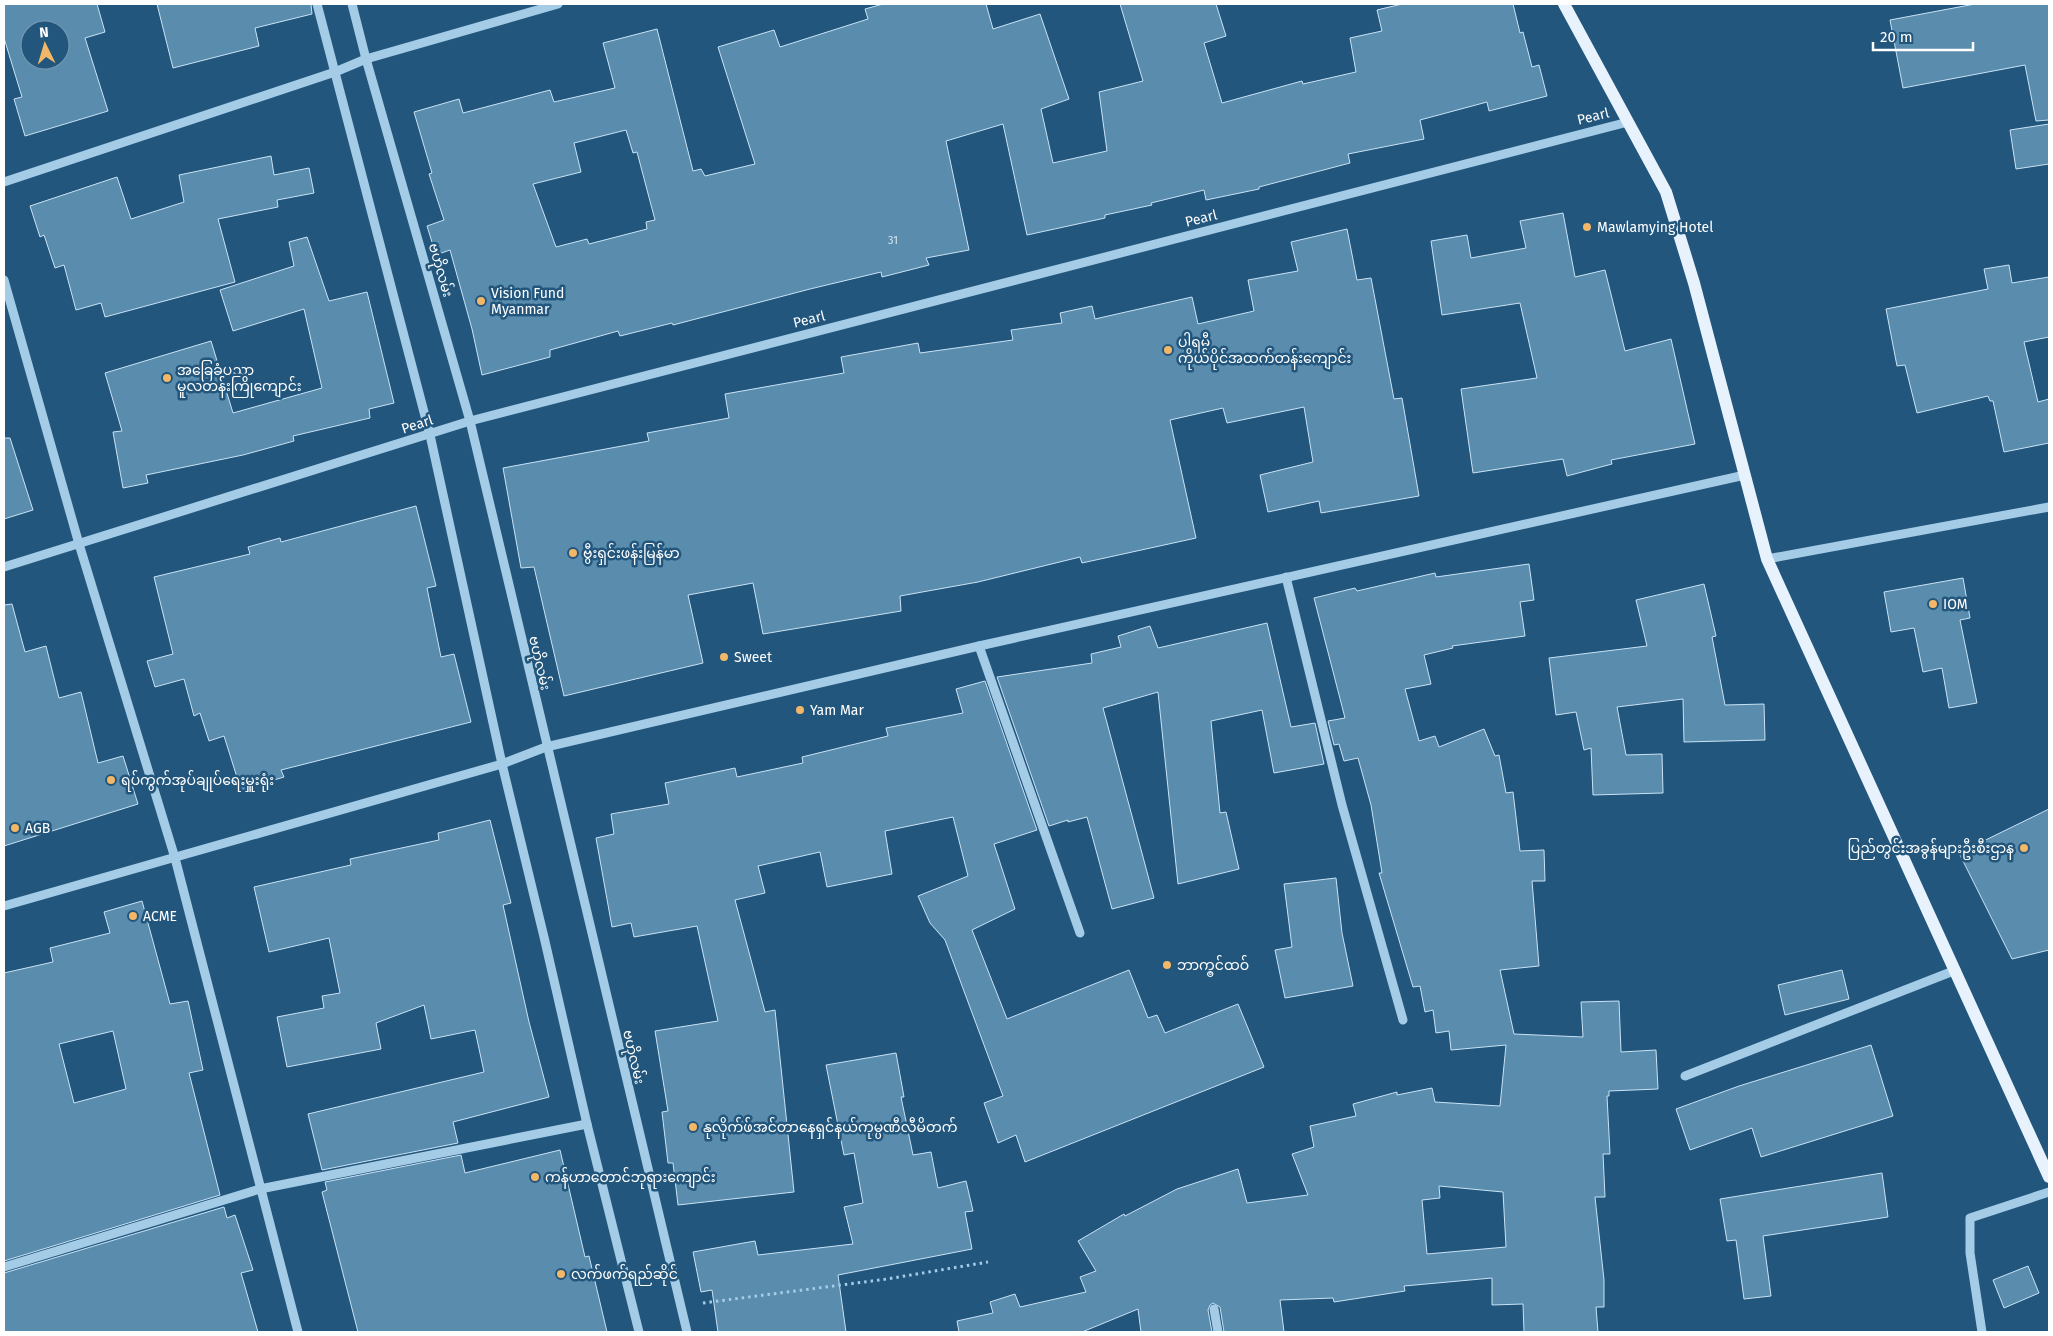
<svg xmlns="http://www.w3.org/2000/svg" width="2053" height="1336" font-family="'Fira Sans','Noto Sans Myanmar',sans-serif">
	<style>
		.building { fill: #5a8cae; stroke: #c9e3f5; fill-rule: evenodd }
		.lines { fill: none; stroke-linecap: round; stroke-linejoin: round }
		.path { stroke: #a5cce6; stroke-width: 3; stroke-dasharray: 2.5 4; stroke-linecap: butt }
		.minor { stroke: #a5cce6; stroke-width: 9 }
		.major { stroke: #e7f2fd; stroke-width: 12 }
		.poi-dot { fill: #f2b767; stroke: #22567d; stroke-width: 2 }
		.labels { text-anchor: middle; stroke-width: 5; stroke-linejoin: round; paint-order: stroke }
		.number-label { font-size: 11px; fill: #d6e2eb }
		.street-label { font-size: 14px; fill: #fff; stroke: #22567d }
		.poi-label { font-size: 14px; fill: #fff; stroke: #22567d; text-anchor: start }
	</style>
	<rect width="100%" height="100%" fill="#22567d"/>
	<!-- building -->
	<g class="building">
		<path d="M4 4H97L105 32 85 38 108 111 25 136 14 99 22 97 4 38ZM30 30H60V60H30Z"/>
		<path d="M157 4H311L312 14 255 28 259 46 173 68Z"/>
		<path d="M883 4H986L993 29 1040 14 1069 99 1041 109 1053 163 1107 151 1099 92 1143 81 1120 4H1216L1226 36 1204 43 1222 103 1302 81 1303 84 1356 72 1350 38 1382 31 1377 10 1402 4H1513L1520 33 1523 32 1532 67 1539 65 1547 96 1489 111 1487 102 1420 120 1424 139 1348 154 1350 163 1259 187V189L1206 200 1204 190 1151 203 1152 205 1105 215V218L1027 235 1003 124 946 141 969 250 926 258 929 265 882 277 881 272 810 289 673 325 672 323 620 336 618 331 550 350V357L482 375 472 329 450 250 436 255 427 226 444 220 429 174 432 173 414 112 459 99 463 113 550 90 554 102 615 88 603 43 657 29 693 171 701 169 705 176 755 164 718 47 774 30 780 47 868 19 865 9ZM626 130 633 153 637 152 655 220 646 222 647 229 589 244 587 239 556 247 533 184 581 172 574 143Z"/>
		<path d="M1975 4H2049V120L2036 121 2025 65 1903 88 1890 20Z"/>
		<path d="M2049 124V164L2016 169 2010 130Z"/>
		<path d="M271 156 274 175 309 168 314 193 277 200 278 207 218 219 235 282 105 317 101 303 76 310 64 265 55 268 44 235 40 237 30 206 117 177 131 219 184 202 179 175Z"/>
		<path d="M1563 213 1575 277 1605 270 1625 351 1671 339 1695 444 1611 460 1612 464 1567 476 1563 459 1473 473 1461 389 1537 378 1520 303 1442 315 1431 241 1467 235 1471 258 1526 248 1520 221Z"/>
		<path d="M1347 229 1357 280 1371 278 1394 399 1402 398 1419 496 1321 513 1319 501 1268 512 1260 475 1313 462 1304 407 1227 423 1223 408 1170 420 1196 538 1082 563 1080 557 978 582 900 596 901 611 763 634 753 583 688 595 703 663 564 696 534 567 521 568 503 468 649 441 647 433 729 418 725 394 844 373 841 357 918 343 920 353 1013 340 1011 330 1062 323 1060 313 1092 306 1095 319 1192 297 1198 324 1254 311 1248 280 1298 271 1291 242Z"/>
		<path d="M307 237 329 301 367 292 394 403 369 409 370 418 293 436 294 441 243 455 146 475 148 483 123 488 113 432 122 431 105 373 211 341 233 413 322 388 304 309 233 331 220 290 294 266 289 242Z"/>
		<path d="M2009 265 2012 283 2049 277V337L2024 342 2038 402 2049 399V443L2004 452 1993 401H1990L1988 396 1917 413 1905 365 1897 366 1886 309 1988 289 1984 269Z"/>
		<path d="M4 438H10L33 510 4 519Z"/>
		<path d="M416 506 436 586 427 588 441 657 454 654 471 722 281 770 284 777 241 790 224 736 209 741 200 713 194 716 184 679 155 687 147 661 173 654 154 577 250 554 248 547 280 538 281 542Z"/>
		<path d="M1529 564 1534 600 1520 602 1525 636 1452 646 1453 648 1424 655 1431 684 1405 689 1419 741 1435 736 1439 747 1484 729 1495 756 1499 755 1506 793 1513 792 1520 851 1544 850 1545 881H1532L1539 966 1500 970 1514 1034 1583 1037 1581 1002 1619 1001 1621 1052 1656 1050 1658 1089 1609 1091V1096H1607L1610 1154H1603L1605 1197H1595L1604 1280V1307H1596L1598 1332H1524L1523 1304 1492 1305V1278L1404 1286 1405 1291 1334 1302 1333 1298 1280 1300 1284 1332H1224L1220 1307 1213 1303 1210 1305 1208 1310 1212 1332H1141L1138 1309 1082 1332H959L957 1321 993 1313 990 1302 1015 1294 1020 1307 1086 1292 1080 1277 1096 1271 1078 1241 1124 1214 1125 1216 1177 1189 1238 1169 1247 1203 1308 1195 1292 1154 1314 1147 1310 1126 1356 1116 1353 1104 1397 1092V1095L1432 1088 1435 1102 1500 1106 1506 1045 1451 1050 1449 1031 1436 1033 1433 1010 1425 1012 1420 986 1413 987 1379 873H1382L1371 805 1358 758 1344 761 1339 744 1334 745 1328 721 1345 718 1314 598 1355 588 1357 591 1435 573 1436 577ZM1439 1186 1503 1192 1506 1247 1427 1254 1422 1200 1440 1198Z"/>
		<path d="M1963 578 1970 618 1960 620 1977 703 1949 708 1942 668 1923 672 1914 628 1891 632 1884 592Z"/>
		<path d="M1704 584 1716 636 1712 637 1725 705 1764 704 1765 740 1684 742 1683 699 1617 707 1626 755 1662 754 1663 793 1593 795 1591 748 1584 750 1576 712 1556 715 1549 658 1647 646 1636 600Z"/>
		<path d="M12 604 25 652 46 646 59 698 81 692 98 763 123 756 138 804 4 846V605Z"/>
		<path d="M1267 623 1291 727 1315 723 1324 764 1274 773 1262 710 1211 721 1220 813 1226 812 1239 869 1178 884 1158 692 1103 708 1154 898 1112 909 1087 817 1068 822V820L1049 826 997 677 1092 663 1091 654 1121 647 1118 636 1150 626 1158 648Z"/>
		<path d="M985 681 1037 830 994 844 1015 909 972 930 1007 1019 1129 970 1148 1018 1157 1015 1165 1033 1238 1004 1264 1067 1025 1162 1016 1135 998 1143 984 1103 1003 1096 945 940 930 923 918 896 968 876 953 817 885 831 892 874 827 887 820 852 758 866 765 893 735 900 765 1012 775 1010 794 1192 678 1205 673 1163H668L662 1112 668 1111 655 1031 718 1021 697 926 634 937 631 923 612 927 596 838 614 834 611 814 669 804 665 783 735 768 737 777 803 763 802 757 888 736 886 728 963 713 956 689Z"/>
		<path d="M2049 809V950L2012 959 1959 853Z"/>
		<path d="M490 820 511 903 503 905 529 1022 549 1097 453 1122 458 1143 322 1170 308 1114 484 1072 475 1030 431 1039 424 1005 376 1023 381 1049 287 1067 277 1017 324 1008 322 996 340 993 329 938 269 952 254 887 351 865 350 859 439 840 438 833Z"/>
		<path d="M1336 878 1342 933 1353 986 1285 998 1275 950 1292 947 1284 884Z"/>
		<path d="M142 901 170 1004 188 1001 203 1070 189 1073 220 1195 4 1261V973L53 962 50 948 110 933 104 912ZM113 1031 126 1089 74 1103 59 1044Z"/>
		<path d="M1842 970 1849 999 1785 1015 1778 985Z"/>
		<path d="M1871 1045 1893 1116 1761 1157 1752 1128 1690 1150 1676 1109 1739 1086Z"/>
		<path d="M896 1053 904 1097H901L913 1155 931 1152 938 1188 966 1181 973 1211 965 1212 972 1249 838 1275 846 1332H718L712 1290 701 1292 693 1252 755 1241 758 1255 853 1244 844 1207 863 1203 854 1153 844 1155 826 1065Z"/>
		<path d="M560 1150 585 1257 589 1256 607 1332H358L322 1192 327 1190 325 1182 461 1155 465 1173Z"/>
		<path d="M1882 1173 1888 1217 1763 1236 1771 1296 1744 1299 1736 1240 1727 1241 1720 1199Z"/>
		<path d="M224 1207 227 1218 235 1215 253 1270 241 1273 258 1332H4V1273Z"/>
		<path d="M2028 1266 2039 1293 2004 1308 1993 1280Z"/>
	</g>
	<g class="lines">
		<!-- path -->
		<path class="path" d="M703 1303 887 1279 988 1262"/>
		<!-- minor -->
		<g class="minor">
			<path d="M317 4 430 435 502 764 544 937 587 1124 639 1332"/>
			<path d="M352 4 366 59 470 421 687 1332"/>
			<path d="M4 182 335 72 366 59 558 4"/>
			<path d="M4 280 79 544 175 858 298 1332"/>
			<path d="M1767 559 2049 507"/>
			<path d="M4 567 470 421 1628 122"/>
			<path d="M1286 577 1342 805 1403 1020"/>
			<path d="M979 646 1080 933"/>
			<path d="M4 906 502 764 546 747 979 646 1745 475"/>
			<path d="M1685 1076 1956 970"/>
			<path d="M4 1267 260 1189 587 1124"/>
			<path d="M1214 1309 1218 1332"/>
			<path d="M1982 1332 1970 1253V1218L2049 1192"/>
		</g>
		<!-- major -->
		<path class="major" d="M1564 4 1666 192 1694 283 1767 559 2049 1177"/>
	</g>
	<!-- markers -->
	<g class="poi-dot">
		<circle cx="1587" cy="227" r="5"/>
		<circle cx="481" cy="301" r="5"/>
		<circle cx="1168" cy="350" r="5"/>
		<circle cx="167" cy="378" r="5"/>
		<circle cx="573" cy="553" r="5"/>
		<circle cx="1933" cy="604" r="5"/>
		<circle cx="724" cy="657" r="5"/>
		<circle cx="800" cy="710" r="5"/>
		<circle cx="111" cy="780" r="5"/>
		<circle cx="15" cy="828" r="5"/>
		<circle cx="2024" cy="848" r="5"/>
		<circle cx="133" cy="916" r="5"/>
		<circle cx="1167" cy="965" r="5"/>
		<circle cx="693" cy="1127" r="5"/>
		<circle cx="535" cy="1177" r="5"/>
		<circle cx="561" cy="1274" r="5"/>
	</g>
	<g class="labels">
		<!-- number labels -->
		<g class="number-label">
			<text x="893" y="244">31</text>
		</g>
		<!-- street labels -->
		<g class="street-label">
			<text transform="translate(1593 116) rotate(-14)" y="5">Pearl</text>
			<text transform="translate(1201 218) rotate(-14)" y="5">Pearl</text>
			<text transform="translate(441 270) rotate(74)" y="5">ဗဟိုလမ်း</text>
			<text transform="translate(809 319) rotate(-14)" y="5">Pearl</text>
			<text transform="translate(417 424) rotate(-18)" y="5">Pearl</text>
			<text transform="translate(540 663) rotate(77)" y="5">ဗဟိုလမ်း</text>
			<text transform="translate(634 1057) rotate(77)" y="5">ဗဟိုလမ်း</text>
		</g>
		<!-- poi labels -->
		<g class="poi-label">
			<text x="1597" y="232">Mawlamying Hotel</text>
			<text x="491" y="298">Vision Fund<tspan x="491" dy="16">Myanmar</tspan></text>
			<text x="1178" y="347">ပါရမီ<tspan x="1178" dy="16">ကိုယ်ပိုင်အထက်တန်းကျောင်း</tspan></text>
			<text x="177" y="375">အခြေခံပညာ<tspan x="177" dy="16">မူလတန်းကြိုကျောင်း</tspan></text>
			<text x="583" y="558">ဗွီးရှင်းဖန်းမြန်မာ</text>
			<text x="1943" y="609">IOM</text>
			<text x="734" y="662">Sweet</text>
			<text x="810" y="715">Yam Mar</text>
			<text x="121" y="785">ရပ်ကွက်အုပ်ချုပ်ရေးမှူးရုံး</text>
			<text x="25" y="833">AGB</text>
			<text x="2014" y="853" text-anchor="end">ပြည်တွင်းအခွန်များဦးစီးဌာန</text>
			<text x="143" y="921">ACME</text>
			<text x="1177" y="970">ဘာက္ၜၚ်ထဝ်</text>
			<text x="703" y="1132">နုလိုက်ဖ်အင်တာနေရှင်နယ်ကုမ္ပဏီလီမိတက်</text>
			<text x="545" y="1182">ကန်ဟာတောင်ဘုရားကျောင်း</text>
			<text x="571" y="1279">လက်ဖက်ရည်ဆိုင်</text>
		</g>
	</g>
	<!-- border -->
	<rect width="2053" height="1336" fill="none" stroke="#ffffff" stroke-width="10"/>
	<!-- north arrow -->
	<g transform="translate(45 45) rotate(355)"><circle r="24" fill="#22567d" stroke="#7a9ab1"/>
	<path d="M0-4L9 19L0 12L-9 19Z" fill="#f2b767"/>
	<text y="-8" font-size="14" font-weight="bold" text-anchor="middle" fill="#ffffff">N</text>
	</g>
	<!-- scale -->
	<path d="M1873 42v8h100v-8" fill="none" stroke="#ffffff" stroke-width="2.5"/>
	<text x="1880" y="42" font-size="15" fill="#ffffff" stroke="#22567d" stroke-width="4" paint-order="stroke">20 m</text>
</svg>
